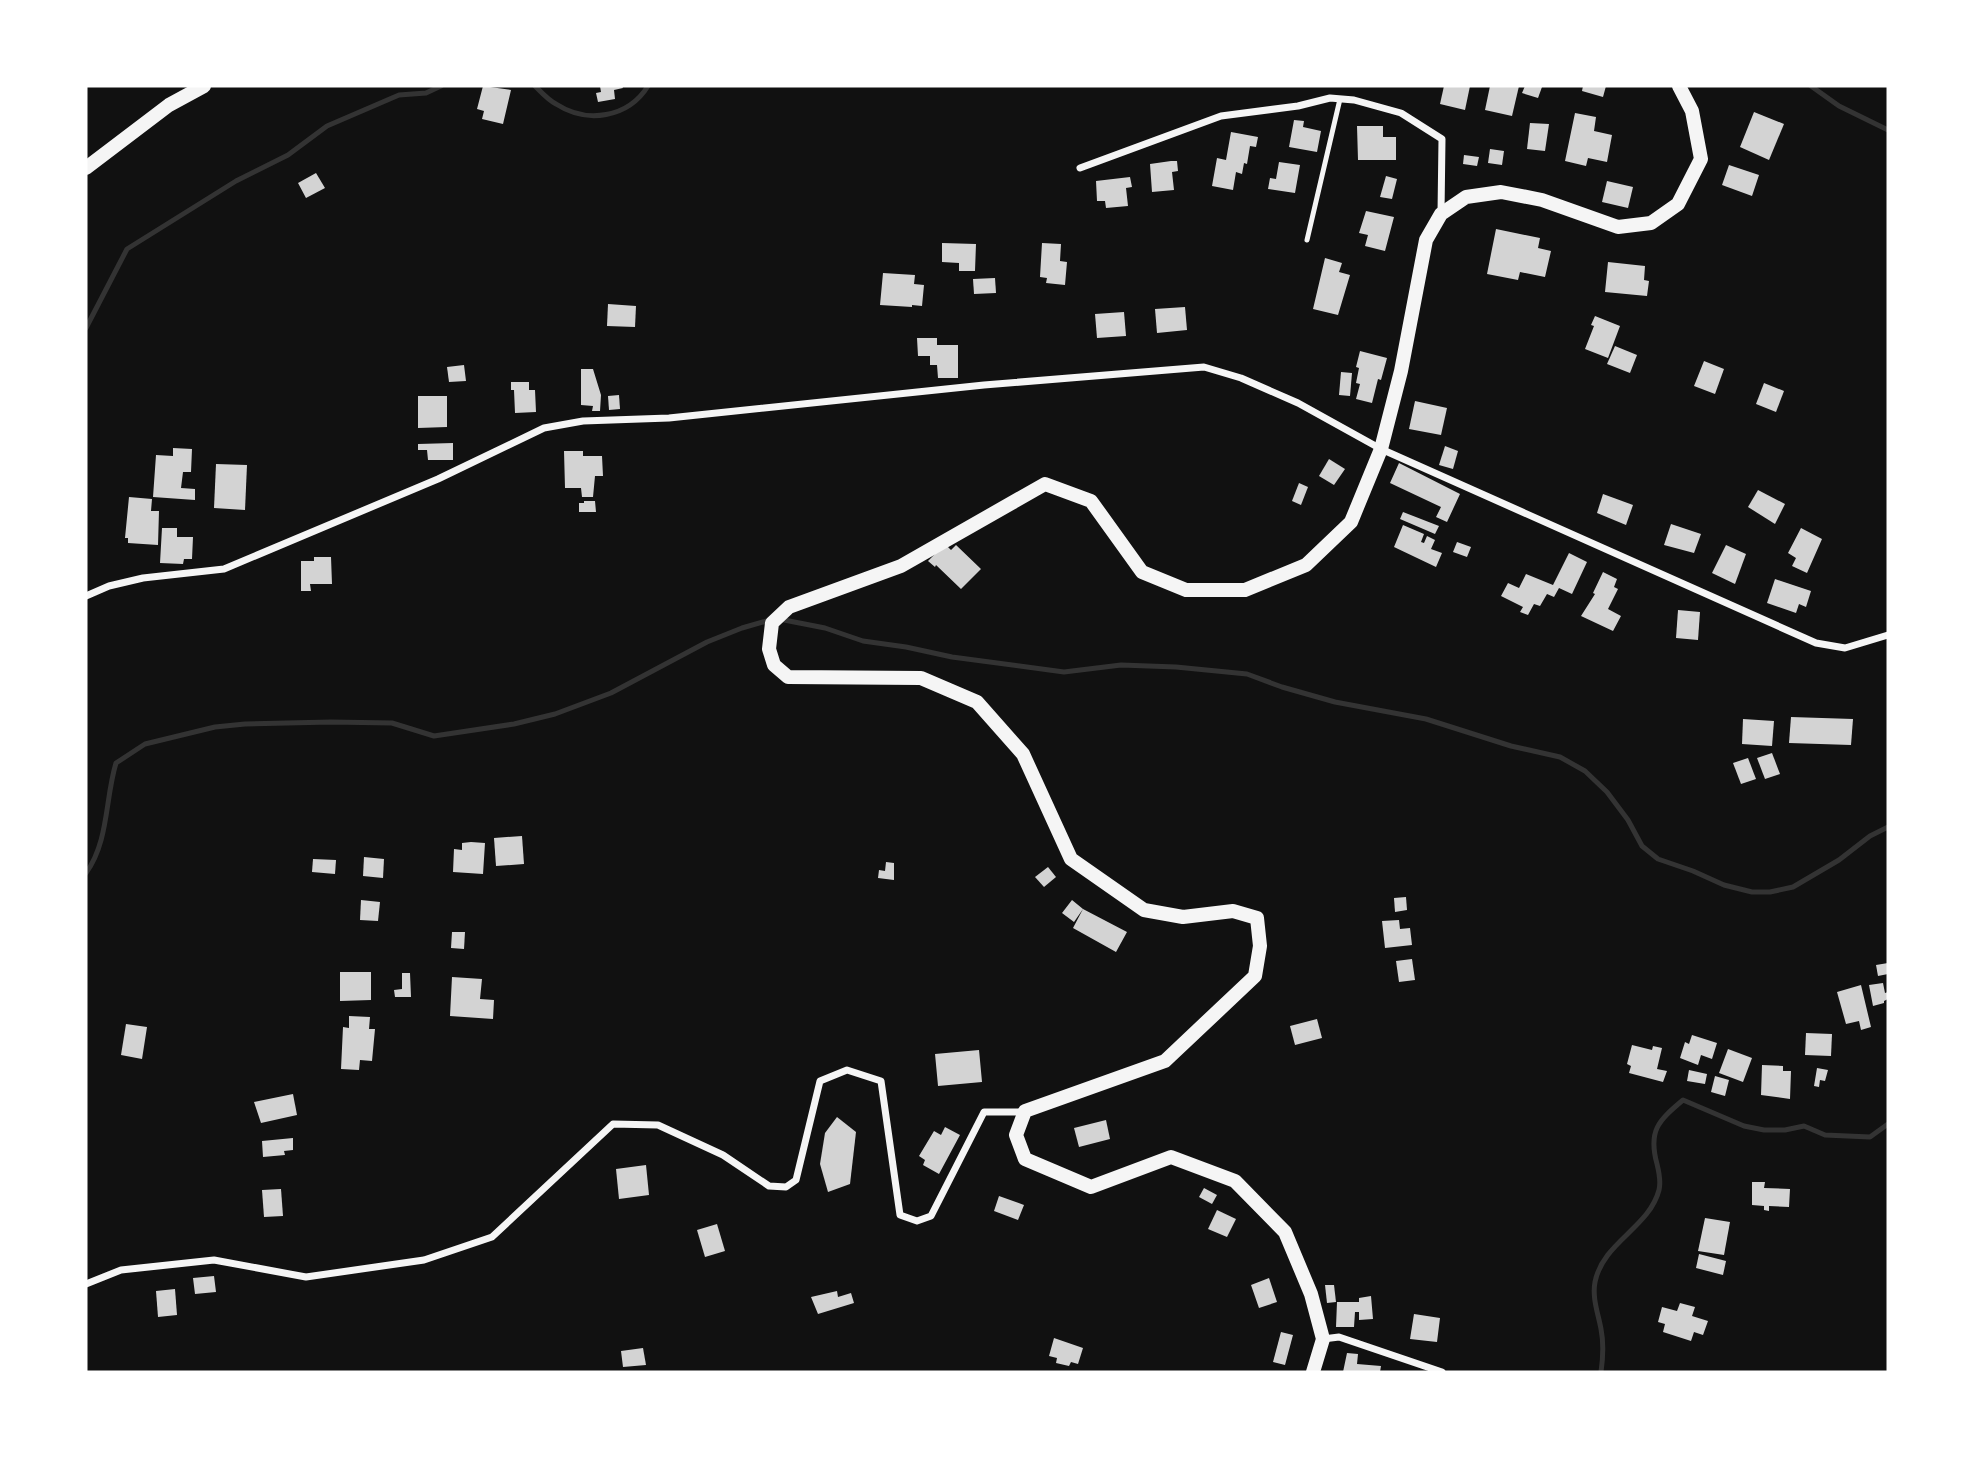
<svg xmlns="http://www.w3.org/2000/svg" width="1974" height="1458" font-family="'Exo 2',sans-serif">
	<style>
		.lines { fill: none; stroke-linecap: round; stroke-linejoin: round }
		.stream { stroke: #333; stroke-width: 5 }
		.building { fill: #d3d3d3 }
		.service { stroke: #f5f5f5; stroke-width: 5 }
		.minor { stroke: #f5f5f5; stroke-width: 7 }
		.secondary { stroke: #f5f5f5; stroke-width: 14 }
	</style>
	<rect width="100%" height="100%" fill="#111"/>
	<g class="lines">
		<!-- stream -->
		<g class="stream">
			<path d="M535 86C541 92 548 100 556 104 587 124 628 118 648 86"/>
			<path d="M1811 86 1839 106 1888 130"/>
			<path d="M86 328 127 249 236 181 288 155 327 126 399 95 426 93 441 86"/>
			<path d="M779 619 825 628 863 641 906 647 952 657 1064 672 1121 665 1176 667 1247 674 1282 687 1335 702 1426 719 1511 746 1560 757 1585 771 1607 792 1628 820 1642 846 1658 859 1693 871 1724 885 1752 892H1770L1793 887 1839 860 1870 836 1888 827"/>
			<path d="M86 873C109 841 105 799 116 763L145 744 215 727 245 724 331 722 392 723 434 736 514 724 555 714 611 693 707 642 742 628 770 620"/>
			<path d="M1601 1372C1603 1358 1604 1344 1601 1329 1598 1313 1592 1298 1595 1282 1603 1242 1649 1228 1659 1190 1661 1182 1659 1172 1657 1164 1648 1131 1658 1121 1683 1100L1744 1126 1764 1130H1785L1804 1126 1825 1135 1870 1137 1888 1124"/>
		</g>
	</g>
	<!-- building -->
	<g class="building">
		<path d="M483 86 511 90 503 124 482 119 484 111 477 109Z"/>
		<path d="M600 86H622L623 88 614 90 615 99 598 102 596 93 601 92Z"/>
		<path d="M1444 86H1470L1465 110 1440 104Z"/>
		<path d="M1490 86H1519L1512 116 1485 110Z"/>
		<path d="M1525 86 1542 87 1538 98 1522 93Z"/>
		<path d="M1583 86H1606L1603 97 1582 91Z"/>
		<path d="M1754 112 1784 124 1769 160 1740 147Z"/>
		<path d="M1575 113 1596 117 1594 131 1612 135 1607 162 1588 158 1586 166 1565 161Z"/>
		<path d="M1294 120 1304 121 1303 127 1321 131 1317 152 1289 147Z"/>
		<path d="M1530 123 1549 124 1545 151 1527 149Z"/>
		<path d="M1357 126H1383V137H1396V160H1358Z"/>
		<path d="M1231 132 1258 137 1256 147 1250 146 1247 164 1244 163 1242 174 1236 172 1233 190 1212 186 1217 158 1226 160Z"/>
		<path d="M1490 149 1504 151 1502 165 1488 163Z"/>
		<path d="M1464 155 1479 157 1477 166 1463 164Z"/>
		<path d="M1171 161H1177L1178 171 1172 172 1174 190 1152 192 1150 164Z"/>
		<path d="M1279 162 1300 165 1295 193 1268 189 1270 178 1276 179Z"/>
		<path d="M1729 165 1759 175 1752 196 1722 185Z"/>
		<path d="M316 173 325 188 306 198 298 183Z"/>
		<path d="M1386 176 1397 179 1392 199 1380 197Z"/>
		<path d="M1130 177 1132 187 1126 188 1128 206 1106 208 1105 201H1097L1096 181Z"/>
		<path d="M1607 181 1633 187 1628 208 1602 202Z"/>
		<path d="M1366 211 1394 217 1385 251 1365 246 1368 235 1359 233Z"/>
		<path d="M1496 229 1540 238 1538 248 1551 251 1545 277 1520 272 1518 280 1487 274Z"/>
		<path d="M942 243 976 244 975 271H959V263L942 262Z"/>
		<path d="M1042 243 1061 244 1060 261 1067 262 1065 285 1046 283 1047 278 1040 277Z"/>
		<path d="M1325 258 1342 263 1339 272 1350 275 1338 315 1313 309Z"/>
		<path d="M1608 262 1645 266 1644 280 1649 281 1647 296 1605 292Z"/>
		<path d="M883 273 915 275 914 284 924 285 922 306 912 305V307L880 305Z"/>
		<path d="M995 278 996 293 974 294 973 279Z"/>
		<path d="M608 304 636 306 635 327 607 326Z"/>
		<path d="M1185 307 1187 330 1157 333 1155 309Z"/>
		<path d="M1124 312 1126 336 1097 338 1095 314Z"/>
		<path d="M1595 316 1620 326 1608 358 1585 349 1594 326 1591 325Z"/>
		<path d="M917 338H937V345H958V378H938L937 365H930V356H918Z"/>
		<path d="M1615 346 1637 355 1630 373 1607 364Z"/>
		<path d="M1360 351 1387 358 1381 380 1378 379 1372 403 1356 399 1360 384 1356 383 1359 368 1356 367Z"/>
		<path d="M1704 361 1724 369 1715 394 1694 386Z"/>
		<path d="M464 365 466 381 449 382 447 367Z"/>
		<path d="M581 369H593L601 395 600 411H592L593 406 581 405Z"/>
		<path d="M1341 372 1352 373 1350 396 1339 395Z"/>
		<path d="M511 382H529V390H535L536 412 515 413 514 390H511Z"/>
		<path d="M1764 383 1784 391 1776 412 1756 404Z"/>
		<path d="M619 395 620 409 609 410 608 396Z"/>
		<path d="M418 396H447V427L418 428Z"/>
		<path d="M1415 401 1447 408 1441 435 1409 429Z"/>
		<path d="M453 443V460H428L427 450H418V444Z"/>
		<path d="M1445 446 1458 451 1453 469 1439 465Z"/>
		<path d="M173 448 192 449 191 472H183L181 488 195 489V500L153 497 156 455 173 456Z"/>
		<path d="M564 451H583V456H602L603 476H595L593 497H582L581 488H565Z"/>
		<path d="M1329 459 1345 469 1334 485 1319 476Z"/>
		<path d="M1399 463 1460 494 1447 522 1436 517 1441 507 1390 483Z"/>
		<path d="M216 464 247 465 245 510 214 508Z"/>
		<path d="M1299 483 1308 487 1301 505 1292 501Z"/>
		<path d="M1758 490 1785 504 1775 524 1748 507Z"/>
		<path d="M1603 494 1633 505 1626 525 1597 513Z"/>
		<path d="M129 497 152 499 151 511H159L158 545 128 543V538H125Z"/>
		<path d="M584 501H595L596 512H579V503H584Z"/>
		<path d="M1403 512 1439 526 1435 534 1400 519Z"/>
		<path d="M1671 524 1701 534 1694 553 1664 545Z"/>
		<path d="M1403 525 1424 534 1421 542 1424 543 1427 536 1435 540 1431 549 1442 553 1436 567 1394 547Z"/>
		<path d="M162 528H177V537H193L192 559H184L183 564 160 563Z"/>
		<path d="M1801 528 1822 539 1807 573 1792 566 1796 558 1788 553Z"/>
		<path d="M1457 542 1471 547 1467 557 1453 552Z"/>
		<path d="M945 544 951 550 956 545 981 569 961 589 936 565 935 567 928 561Z"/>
		<path d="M1726 545 1746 554 1735 584 1712 573Z"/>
		<path d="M1569 553 1587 562 1572 594 1559 588 1554 597 1547 594 1540 606 1534 604 1528 615 1520 612 1523 607 1501 596 1508 583 1519 588 1526 574 1553 585Z"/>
		<path d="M314 557H331L332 584H310L311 591H301V561H314Z"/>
		<path d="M1603 572 1617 579 1614 587 1618 589 1608 609 1621 616 1613 631 1581 616 1595 594 1593 593Z"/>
		<path d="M1775 579 1811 591 1806 607 1799 604 1796 613 1767 603Z"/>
		<path d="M1678 610 1700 612 1698 640 1676 638Z"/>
		<path d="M1791 717 1853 719 1851 745 1789 743Z"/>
		<path d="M1743 719 1774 721 1772 746 1742 744Z"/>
		<path d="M1772 753 1780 774 1765 779 1757 758Z"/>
		<path d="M1748 758 1756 779 1741 784 1733 763Z"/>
		<path d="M522 836 524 864 496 866 494 838Z"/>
		<path d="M471 842 485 843 483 874 453 872 454 849 462 850V843Z"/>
		<path d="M364 857 384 859 383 878 363 876Z"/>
		<path d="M313 859 336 860 335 874 312 872Z"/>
		<path d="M886 862 894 863V880L878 878 879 870 885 871Z"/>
		<path d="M1048 867 1056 877 1044 887 1035 877Z"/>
		<path d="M1406 897 1407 910 1395 912 1394 898Z"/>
		<path d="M361 900 380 902 378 921 360 920Z"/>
		<path d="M1072 900 1083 909 1127 932 1116 952 1073 928 1083 909 1074 922 1062 913Z"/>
		<path d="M1399 920 1400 929 1410 928 1412 945 1385 948 1382 921Z"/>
		<path d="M452 932H465L464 949 451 948Z"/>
		<path d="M1412 959 1415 980 1399 982 1396 961Z"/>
		<path d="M1888 963V974L1878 976 1876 965Z"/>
		<path d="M340 972H371V1000L340 1001Z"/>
		<path d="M402 973H410L411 997H395L394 990 402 989Z"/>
		<path d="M452 977 482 979 480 999 494 1000 493 1019 450 1016Z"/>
		<path d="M1883 983 1885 993 1888 992V999L1884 1001V1003L1873 1006 1869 985Z"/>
		<path d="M1861 985 1871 1027 1861 1030 1859 1021 1846 1024 1837 992Z"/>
		<path d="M349 1016 370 1017 369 1029H375L372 1061 360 1060 359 1070 341 1069 343 1027 349 1028Z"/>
		<path d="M1317 1019 1322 1038 1295 1045 1290 1026Z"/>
		<path d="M126 1024 147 1027 142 1059 121 1055Z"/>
		<path d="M1806 1033 1832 1034 1831 1056 1805 1055Z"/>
		<path d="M1692 1035 1717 1043 1712 1059 1701 1055 1698 1065 1680 1058 1685 1042 1689 1044Z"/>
		<path d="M1632 1045 1652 1050 1653 1046 1662 1048 1657 1069 1667 1071 1663 1082 1629 1073 1631 1066 1627 1064Z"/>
		<path d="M1728 1049 1752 1058 1743 1082 1719 1073Z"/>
		<path d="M979 1050 982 1082 938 1086 935 1054Z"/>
		<path d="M1762 1065 1783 1066V1071H1791L1790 1099 1761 1095Z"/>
		<path d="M1817 1068 1828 1070 1825 1081 1820 1080 1819 1087 1814 1086Z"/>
		<path d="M1689 1070 1707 1074 1705 1084 1687 1081Z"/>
		<path d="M1715 1076 1729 1080 1725 1096 1711 1092Z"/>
		<path d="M293 1094 297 1115 261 1123 254 1102Z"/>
		<path d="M837 1117 856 1132 850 1184 828 1192 820 1164 825 1133Z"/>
		<path d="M1106 1120 1110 1139 1079 1147 1074 1128Z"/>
		<path d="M945 1127 960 1135 939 1174 923 1165 925 1160 919 1156 934 1131 941 1135Z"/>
		<path d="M293 1138V1150L284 1151 285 1155 263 1157 262 1141Z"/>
		<path d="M646 1165 649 1195 619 1199 616 1169Z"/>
		<path d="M1752 1182H1765L1764 1188 1790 1189 1789 1207 1769 1206V1211L1764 1210V1206L1752 1205Z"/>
		<path d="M1204 1188 1217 1195 1212 1204 1199 1197Z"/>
		<path d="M281 1189 283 1216 264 1217 262 1190Z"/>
		<path d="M999 1196 1024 1205 1018 1220 994 1211Z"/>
		<path d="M1217 1210 1236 1219 1227 1237 1208 1229Z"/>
		<path d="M1705 1218 1730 1222 1724 1255 1698 1251Z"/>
		<path d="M717 1224 725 1251 705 1257 697 1230Z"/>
		<path d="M1699 1254 1726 1261 1723 1275 1696 1268Z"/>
		<path d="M214 1276 216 1292 195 1294 193 1278Z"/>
		<path d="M1269 1278 1277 1302 1259 1308 1251 1285Z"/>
		<path d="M1325 1285H1334L1336 1302 1327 1303Z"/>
		<path d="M175 1289 177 1315 158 1317 156 1291Z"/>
		<path d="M837 1291 838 1297 851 1293 854 1303 818 1314 811 1297Z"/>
		<path d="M1371 1296 1373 1319 1359 1320V1312H1355L1354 1327H1336L1337 1302H1359V1298Z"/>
		<path d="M1680 1303 1695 1307 1692 1316 1708 1321 1703 1335 1694 1332 1691 1341 1663 1332 1665 1324 1658 1322 1662 1307 1677 1311Z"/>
		<path d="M1414 1314 1440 1318 1437 1342 1410 1339Z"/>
		<path d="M1281 1332 1293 1335 1285 1365 1273 1362Z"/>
		<path d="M1054 1338 1083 1348 1078 1364 1071 1362 1069 1366 1056 1363 1057 1358 1049 1356Z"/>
		<path d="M643 1348 646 1365 623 1367 621 1351Z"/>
		<path d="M1347 1353 1358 1354 1357 1364 1381 1366 1380 1372H1343Z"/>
	</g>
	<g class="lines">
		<!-- service -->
		<path class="service" d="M1307 240 1340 99"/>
		<!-- minor -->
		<g class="minor">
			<path d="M1080 168 1221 116 1298 106 1330 98 1354 100 1401 113 1442 139 1441 213"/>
			<path d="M86 596 109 586 143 578 224 569 438 479 544 428 583 421 669 418 984 385 1204 367 1241 378 1298 403 1381 449 1816 643 1845 648 1888 635"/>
			<path d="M86 1284 121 1270 214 1260 306 1277 424 1260 492 1237 613 1124 658 1125 723 1155 769 1186 786 1187 796 1180 820 1081 847 1070 881 1081 900 1215 917 1221 931 1216 984 1112H1024"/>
			<path d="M1323 1339 1339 1337 1442 1372"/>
		</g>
		<!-- secondary -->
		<g class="secondary">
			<path d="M86 168 169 105 204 86"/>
			<path d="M1313 1372 1323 1339 1311 1294 1285 1232 1235 1181 1171 1157 1091 1187 1025 1159 1016 1135 1025 1111 1165 1061 1255 976 1260 946 1257 918 1233 911 1183 917 1144 910 1071 859 1023 754 977 702 921 678 788 677 774 665 769 649 772 623 789 607 901 566 1045 484 1091 501 1142 572 1186 590H1245L1306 565 1351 522 1381 449 1401 371 1426 240 1441 214 1466 197 1501 192 1542 200 1618 227 1651 223 1678 204 1701 159 1692 111 1679 86"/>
		</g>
	</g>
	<!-- border -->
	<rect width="1974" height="1458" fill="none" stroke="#ffffff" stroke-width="175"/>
</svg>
